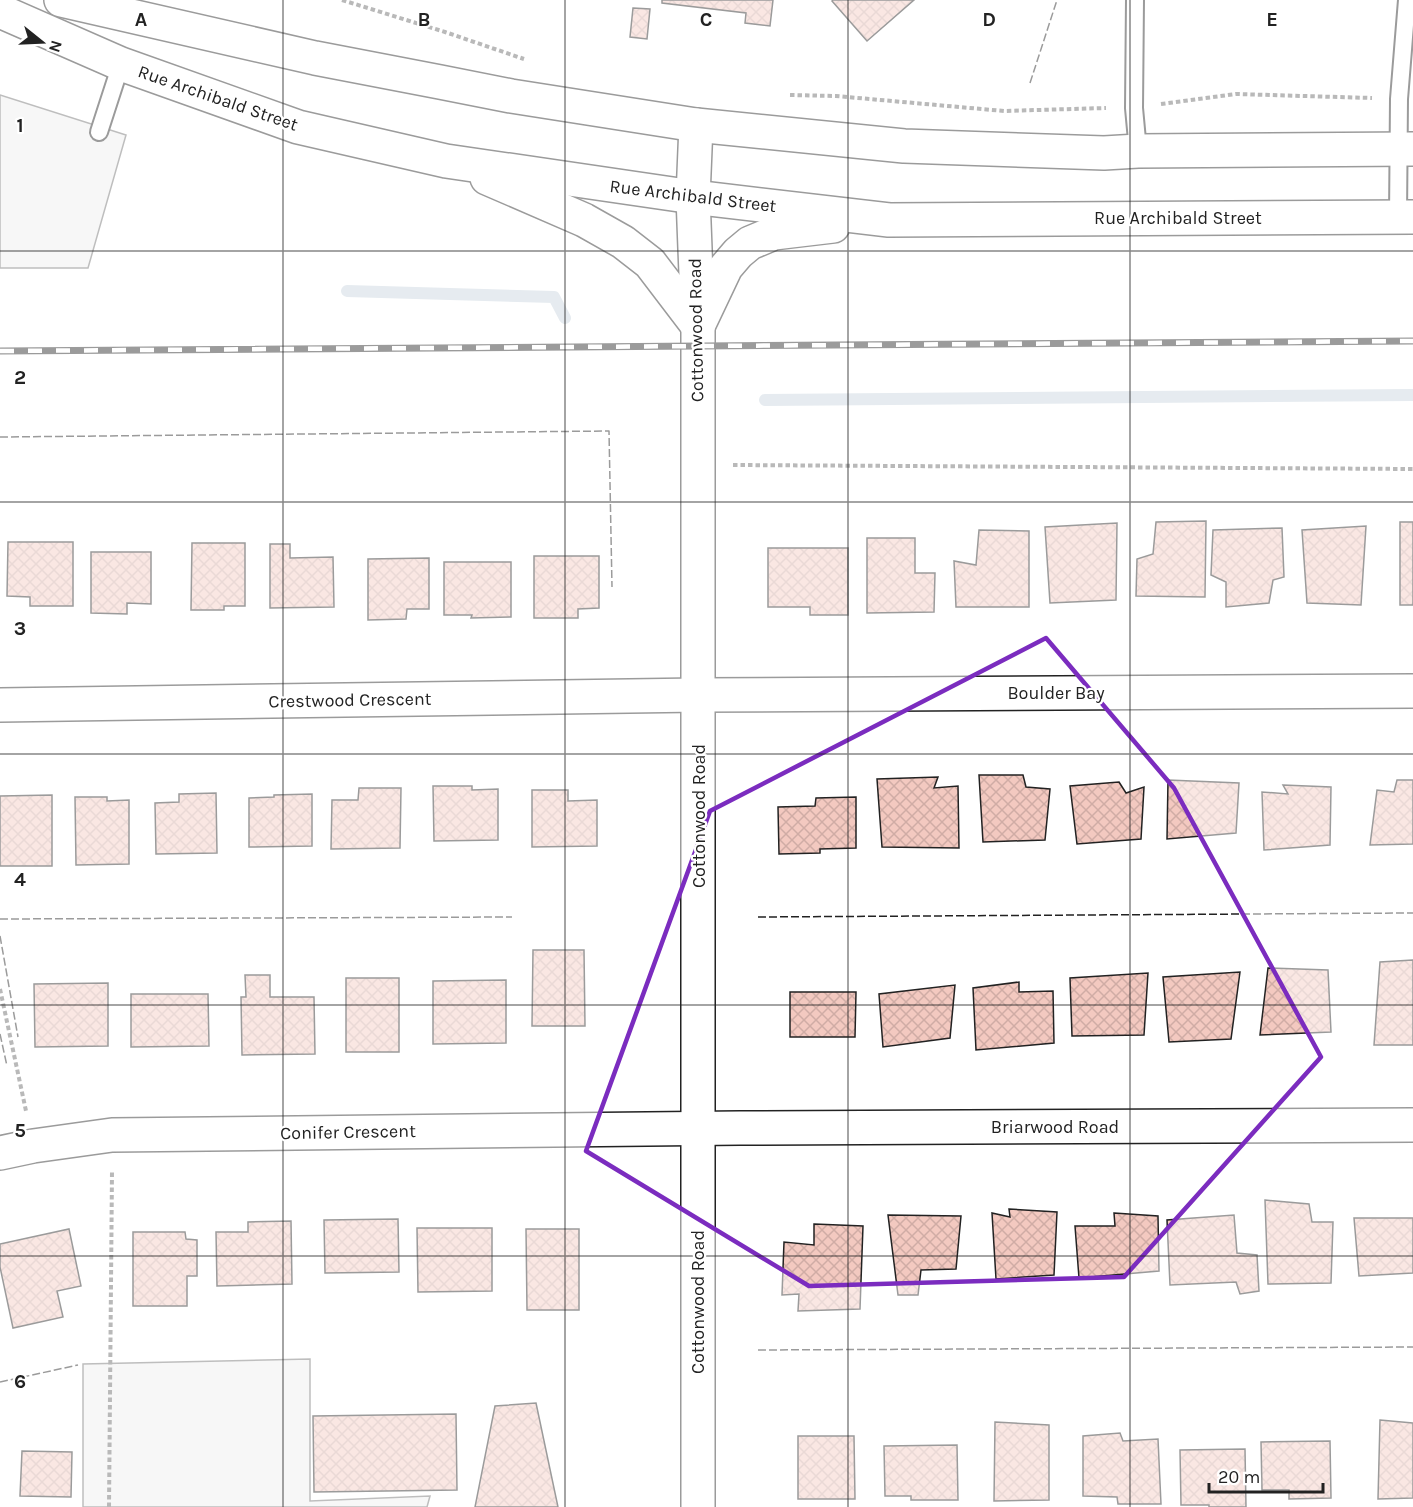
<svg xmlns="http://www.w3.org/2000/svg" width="1413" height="1507" font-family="Karla,sans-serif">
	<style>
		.parking { fill: #ededed; stroke: #6f6f6f; stroke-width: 1.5 }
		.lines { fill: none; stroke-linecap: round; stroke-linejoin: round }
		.stream { stroke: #c7d3dd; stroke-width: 12 }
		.building { fill: url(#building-cross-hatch); stroke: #222; stroke-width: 1.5 }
		.service-casing { stroke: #222; stroke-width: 20 }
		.minor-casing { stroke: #222; stroke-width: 36 }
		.tertiary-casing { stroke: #222; stroke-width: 36 }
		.secondary-casing { stroke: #222; stroke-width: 36 }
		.path { stroke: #646464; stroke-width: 4; stroke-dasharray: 4.5 3; stroke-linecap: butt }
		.service { stroke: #fff; stroke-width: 16 }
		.minor { stroke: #fff; stroke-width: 33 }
		.tertiary { stroke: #fff; stroke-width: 33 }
		.secondary { stroke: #fff; stroke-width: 33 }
		.rail-casing { stroke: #222; stroke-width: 7 }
		.rail { stroke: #fff; stroke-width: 4.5; stroke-dasharray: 14; stroke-linecap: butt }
		.fence { stroke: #222; stroke-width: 1.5; stroke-dasharray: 8 3; stroke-linecap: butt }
		.marked { fill: none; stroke: #7b2cbf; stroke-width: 4.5; stroke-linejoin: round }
		.grid { fill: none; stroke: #222; stroke-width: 1.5; stroke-opacity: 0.55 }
		.labels { text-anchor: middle; stroke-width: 4.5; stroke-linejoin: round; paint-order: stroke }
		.street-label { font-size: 18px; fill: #222; stroke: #fff }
		.grid-label { font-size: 20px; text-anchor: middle; font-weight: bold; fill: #222; stroke: #fff; stroke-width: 4.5; stroke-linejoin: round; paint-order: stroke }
	</style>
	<defs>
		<pattern id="building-cross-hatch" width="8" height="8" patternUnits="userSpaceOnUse" patternTransform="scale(1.5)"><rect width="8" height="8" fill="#f3c9c0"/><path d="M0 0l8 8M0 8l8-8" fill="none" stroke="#d0aca5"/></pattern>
	</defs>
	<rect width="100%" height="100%" fill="#fff"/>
	<!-- parking -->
	<g class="parking">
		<path d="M0 95 126 135 88 268H0Z"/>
		<path d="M310 1359V1501L430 1496 427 1507H83V1364Z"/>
	</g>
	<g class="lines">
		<!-- stream -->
		<g class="stream">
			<path d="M347 291 554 297 565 318"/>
			<path d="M765 400 1413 395"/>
		</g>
	</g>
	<!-- building -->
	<g class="building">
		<path d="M662 0H773L770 26 745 23 746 13 662 3Z"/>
		<path d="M833 0H914L867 41 832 1Z"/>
		<path d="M633 8 650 9 647 39 630 37Z"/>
		<path d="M1206 521 1205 597 1136 596 1137 559 1153 554 1156 522Z"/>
		<rect x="1400" y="522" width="13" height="83"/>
		<path d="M1117 523 1116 600 1050 603 1045 527Z"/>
		<path d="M1366 526 1361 605 1307 603 1302 530Z"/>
		<path d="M1282 528 1284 577 1273 580 1269 603 1226 607V582L1211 575 1213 530Z"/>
		<path d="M979 530 1029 531V607H956L954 561 976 565Z"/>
		<path d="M867 538H915V573H935L934 612 867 613Z"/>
		<path d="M8 542H73V606H30V597L7 596Z"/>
		<path d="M192 543H245V606H224V610H191Z"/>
		<path d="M270 544H290V558L333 557 334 607 270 608Z"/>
		<path d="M768 548H848V615H810V607H768Z"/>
		<path d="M91 552H151V604L127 603V614L91 613Z"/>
		<path d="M534 556H599V608L578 609V618H534Z"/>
		<path d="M429 558V609H407L406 619 368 620V559Z"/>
		<path d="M444 562H511V617L471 618 472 615H444Z"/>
		<path d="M979 775H1023L1026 787 1050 789 1045 840 983 842Z"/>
		<path d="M938 777 934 788 958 786 959 848 882 847 877 779Z"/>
		<path d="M1168 780 1239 783 1236 833 1167 839Z"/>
		<path d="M1397 780H1413V844L1370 845 1377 790 1394 792Z"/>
		<path d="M1119 782 1126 793 1144 787 1141 839 1077 844 1070 786Z"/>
		<path d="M1283 785 1331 787 1330 845 1264 850 1262 792 1288 794Z"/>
		<path d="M433 786H472V790L498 789V840L434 841Z"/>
		<path d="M359 788H401L400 848 331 849 332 800H358Z"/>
		<path d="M532 790H568V801L597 800V846L532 847Z"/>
		<path d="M216 793 217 853 156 854 155 803 179 802V794Z"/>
		<path d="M312 794V846L249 847V798L274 797V795Z"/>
		<path d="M52 795V866H0V796Z"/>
		<path d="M75 797H107V801L129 800V864L76 865Z"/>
		<path d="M856 797V848L820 849V853L779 854 778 807 815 806 816 798Z"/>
		<path d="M533 950H584L585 1026H532Z"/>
		<path d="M1413 960V1045H1374L1380 962Z"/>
		<path d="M1268 968 1328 970 1331 1032 1260 1035Z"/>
		<path d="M1240 972 1231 1039 1169 1042 1163 977Z"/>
		<path d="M1148 973 1144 1035 1072 1036 1070 978Z"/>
		<path d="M245 975H270V997H314L315 1054 242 1055 241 997H246Z"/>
		<rect x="346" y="978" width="53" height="74"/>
		<path d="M506 980V1043L433 1044V981Z"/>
		<path d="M1019 982V992L1053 991 1054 1043 976 1050 973 988Z"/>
		<path d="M108 983V1046L35 1047 34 984Z"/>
		<path d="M955 985 950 1038 883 1047 879 994Z"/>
		<path d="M790 992H856L855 1037H790Z"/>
		<path d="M131 994H208L209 1046 131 1047Z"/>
		<path d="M1265 1200 1309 1204 1312 1222H1333L1331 1283 1268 1284Z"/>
		<path d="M1009 1209 1057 1212 1054 1275 996 1279 992 1213 1010 1217Z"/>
		<path d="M1114 1213 1158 1216 1159 1271 1079 1278 1075 1226H1115Z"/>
		<path d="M888 1215 961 1216 956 1269 921 1270 918 1295H898Z"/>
		<path d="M1234 1215 1237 1253 1257 1255 1259 1291 1240 1294 1236 1282 1170 1285 1167 1220Z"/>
		<path d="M1354 1218H1413V1273L1359 1276Z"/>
		<path d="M398 1219 399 1272 325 1273 324 1220Z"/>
		<path d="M291 1221 292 1284 217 1286 216 1232H248V1222Z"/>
		<path d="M814 1224 863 1226 860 1309 798 1311 799 1294 782 1295 784 1242 814 1245Z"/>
		<path d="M417 1228H492V1291L418 1292Z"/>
		<path d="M69 1229 81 1286 57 1291 63 1317 13 1328 0 1267V1244Z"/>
		<path d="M526 1229H579V1310H527Z"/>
		<path d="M133 1232H185L186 1239 197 1240V1276H187V1306H133Z"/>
		<path d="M536 1403 558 1507H475L495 1406Z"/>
		<path d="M456 1414 457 1490 314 1492 313 1416Z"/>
		<path d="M1380 1420 1413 1423V1498L1378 1499Z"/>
		<path d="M995 1422 1049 1425V1500L994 1501Z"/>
		<path d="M1120 1433 1123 1441 1158 1439 1161 1504H1118L1117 1497 1083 1496V1436Z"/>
		<path d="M798 1436H854L855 1499H798Z"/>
		<path d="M1330 1441 1331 1498 1289 1499V1490H1262L1261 1442Z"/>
		<path d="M957 1445 958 1500H911V1496H885L884 1446Z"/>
		<path d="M1245 1449 1246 1507H1209V1505H1181L1180 1450Z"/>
		<path d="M22 1451 72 1452 71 1497 20 1496Z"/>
	</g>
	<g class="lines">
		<defs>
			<g id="service">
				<path d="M1135 0 1134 108 1138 151"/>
				<path d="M99 132 121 64"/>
				<path d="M1398 217 1399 99 1407 0"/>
			</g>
			<g id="minor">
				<path d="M0 705 699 695 1413 691"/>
				<path d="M0 1153 33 1146 112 1135 740 1128 1413 1125"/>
			</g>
			<path id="tertiary" d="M696 125 693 197 698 326V1507"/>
			<g id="secondary">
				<path d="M61 0 315 58 440 82 511 96 696 125 904 146 1104 153 1138 151 1413 149"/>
				<path d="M0 11 121 64 298 127 446 161 693 197 889 220 1413 217"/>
				<path d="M487 178 584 220 623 242 650 263 698 326 726 267 738 253 750 243 774 233 833 226"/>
			</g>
		</defs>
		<!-- service casing -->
		<use href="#service" class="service-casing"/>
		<!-- minor casing -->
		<use href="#minor" class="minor-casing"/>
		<!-- tertiary casing -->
		<use href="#tertiary" class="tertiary-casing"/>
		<!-- secondary casing -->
		<use href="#secondary" class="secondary-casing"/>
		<!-- path -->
		<g class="path">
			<path d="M342 0 445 32 524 59"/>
			<path d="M790 95 836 96 1004 111 1106 108"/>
			<path d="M1161 104 1236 94 1372 98"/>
			<path d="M733 465 1413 469"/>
			<path d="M0 989 26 1111"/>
			<path d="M109 1507 112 1172"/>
		</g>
		<!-- service -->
		<use href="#service" class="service"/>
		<!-- minor -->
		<use href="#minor" class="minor"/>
		<!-- tertiary -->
		<use href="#tertiary" class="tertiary"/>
		<!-- secondary -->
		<use href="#secondary" class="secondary"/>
		<defs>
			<path id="rail" d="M0 351 1413 341"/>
		</defs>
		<!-- rail casing -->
		<use href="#rail" class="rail-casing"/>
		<!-- rail -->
		<use href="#rail" class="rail"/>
		<!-- fence -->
		<g class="fence">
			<path d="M1030 83 1057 0"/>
			<path d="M0 437 609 431 612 587"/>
			<path d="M758 917 1413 913"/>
			<path d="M0 919 512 917"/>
			<path d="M0 936 18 1037"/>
			<path d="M0 1034 7 1066"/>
			<path d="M758 1350 1413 1347"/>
			<path d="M0 1382 78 1365"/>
		</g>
	</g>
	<!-- marked area -->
	<path d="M0 0H1413V1507H0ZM1046 638 1174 788 1321 1057 1124 1277 809 1286 586 1151 710 811Z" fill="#fff" fill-opacity=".55" fill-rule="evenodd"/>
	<path class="marked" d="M1046 638 1174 788 1321 1057 1124 1277 809 1286 586 1151 710 811Z"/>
	<!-- grid -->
	<path class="grid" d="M283 0V1507M565 0V1507M848 0V1507M1130 0V1507M0 251H1413M0 502H1413M0 754H1413M0 1005H1413M0 1256H1413"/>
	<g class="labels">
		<!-- street labels -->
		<g class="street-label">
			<text transform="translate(218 98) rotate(19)" y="6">Rue Archibald Street</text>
			<text transform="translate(693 196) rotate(7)" y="6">Rue Archibald Street</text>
			<text x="1178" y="224">Rue Archibald Street</text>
			<text transform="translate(696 330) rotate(-91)" y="6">Cottonwood Road</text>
			<text x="1056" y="699">Boulder Bay</text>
			<text transform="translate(350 700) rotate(-1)" y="6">Crestwood Crescent</text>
			<text transform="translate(699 816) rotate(-90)" y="6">Cottonwood Road</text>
			<text x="1055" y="1133">Briarwood Road</text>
			<text transform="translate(348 1132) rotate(-1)" y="6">Conifer Crescent</text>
			<text transform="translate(698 1302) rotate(-90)" y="6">Cottonwood Road</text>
		</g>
	</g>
	<g class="grid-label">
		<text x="141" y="26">A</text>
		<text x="424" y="26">B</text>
		<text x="706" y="26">C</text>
		<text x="989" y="26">D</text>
		<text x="1272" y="26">E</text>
		<text x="20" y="132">1</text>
		<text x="20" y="384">2</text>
		<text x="20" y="635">3</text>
		<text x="20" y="886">4</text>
		<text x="20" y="1137">5</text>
		<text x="20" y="1388">6</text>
	</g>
	<!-- north arrow -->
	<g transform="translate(42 42) rotate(108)" stroke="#ffffff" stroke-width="4.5" paint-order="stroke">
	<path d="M0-4.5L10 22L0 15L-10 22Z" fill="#222222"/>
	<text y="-9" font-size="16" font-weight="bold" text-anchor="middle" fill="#222222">N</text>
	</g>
	<!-- scale -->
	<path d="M1209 1483v9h114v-9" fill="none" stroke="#222222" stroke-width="3"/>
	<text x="1218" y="1483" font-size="18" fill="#222222" stroke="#ffffff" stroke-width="4.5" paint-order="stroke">20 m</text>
</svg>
